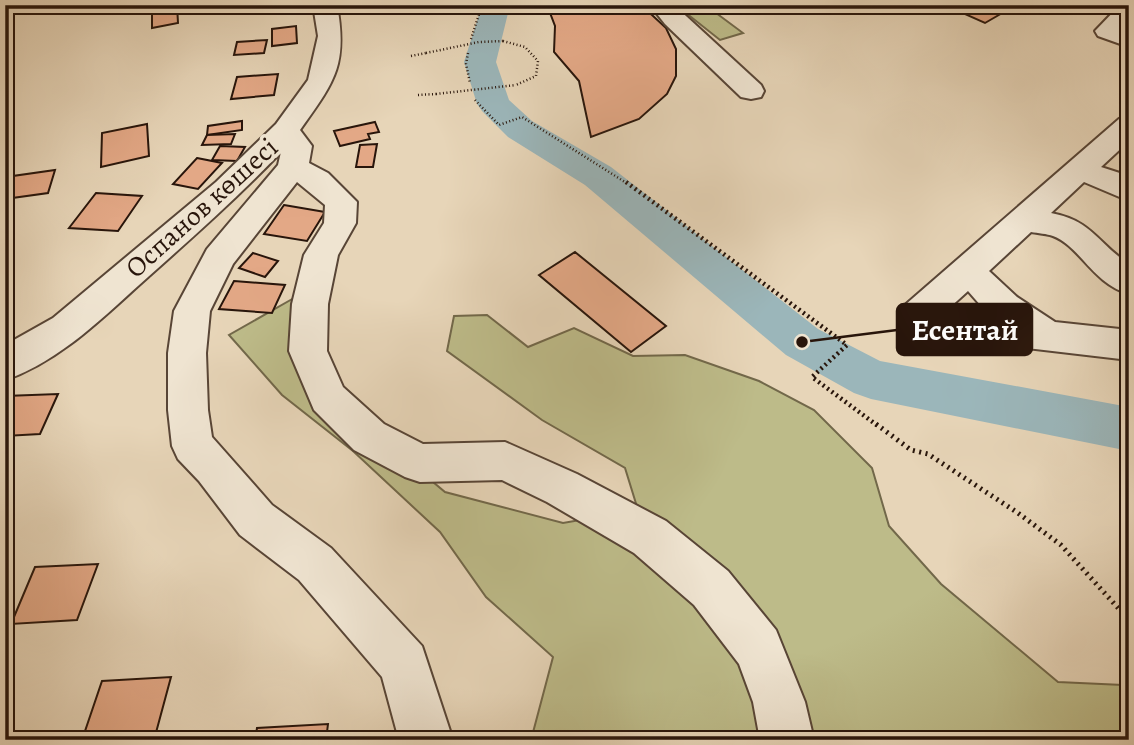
<svg xmlns="http://www.w3.org/2000/svg" width="1134" height="745" font-family="Alegreya,serif">
	<style>
		.green { fill: #bdbb89; stroke: #72684a; stroke-width: 2 }
		.lines { fill: none; stroke-linecap: round; stroke-linejoin: round }
		.river { fill: #9bb6ba; fill-rule: evenodd }
		.building { fill: #e3a886; stroke: #28150b; stroke-width: 2 }
		.minor-casing { stroke: #584536; stroke-width: 4 }
		.path-far2 { stroke: #28150b; stroke-width: 2.5; stroke-dasharray: 1 2.5; stroke-linecap: butt }
		.path-far1 { stroke: #28150b; stroke-width: 4.5; stroke-dasharray: 2 3.5; stroke-linecap: butt }
		.path { stroke: #28150b; stroke-width: 5; stroke-dasharray: 2 4.5; stroke-linecap: butt }
		.minor { fill: #efe4d1; fill-rule: evenodd }
		.path-bridge { stroke: #28150b; stroke-width: 2.5; stroke-dasharray: 1 2.5; stroke-linecap: butt }
		.labels { text-anchor: middle; stroke-width: 7; stroke-linejoin: round; paint-order: stroke }
		.street-label { font-size: 28px; fill: #28150b; stroke: #efe4d1 }
		.leader { fill: none; stroke: #28150b; stroke-width: 2.5 }
		.callout-dot { fill: #28150b; stroke: #efe4d1; stroke-width: 2.5 }
		.callout { fill: #28150b; stroke: #28150b; stroke-width: 2.5 }
		.callout-label { font-size: 30px; text-anchor: middle; font-weight: bold; fill: #fff }
	</style>
	<rect width="100%" height="100%" fill="#e7d5b8"/>
	<filter id="stains"><feTurbulence type="fractalNoise" baseFrequency=".00286" numOctaves="4"/><feColorMatrix values="0 0 0 0 .2 0 0 0 0 .09 0 0 0 0 .02 0 0 0 .5 -.17"/></filter>
	<radialGradient id="worn" r=".72"><stop offset=".6" stop-color="#630" stop-opacity="0"/><stop offset="1" stop-color="#630" stop-opacity=".3"/></radialGradient>
	<!-- green -->
	<g class="green">
		<path d="M708 7 743 33 720 40 686 13Z"/>
		<path d="M294 298 303 373 445 492 563 523 638 510 625 468 542 420 447 351 454 316 487 315 528 347 574 328 633 356 685 355 759 381 814 410 872 468 889 526 941 584 1058 682 1123 685 1129 690V740H531L553 657 486 597 440 532 353 451 282 395 229 335Z"/>
	</g>
	<g class="lines">
		<!-- river -->
		<path class="river" d="M482 5H510L496 62 509 100 532 121 611 167 818 329 880 361 1129 407V451L871 399 854 393 786 355 585 185 508 137 482 111 477 104 464 62Z"/>
	</g>
	<!-- building -->
	<g class="building">
		<path d="M177 5 178 23 152 28V9Z"/>
		<path d="M547 5H639L652 15 666 28 676 49V76L667 94 639 119 591 137 579 81 554 52 555 26Z"/>
		<path d="M969 5H1016L985 23 958 11Z"/>
		<path d="M296 26 297 43 272 46V29Z"/>
		<path d="M267 40 264 53 234 55 237 42Z"/>
		<path d="M278 74 274 95 231 99 237 77Z"/>
		<path d="M242 121V130L207 135 208 126Z"/>
		<path d="M375 122 379 132 368 134 370 139 340 146 334 131Z"/>
		<path d="M147 124 149 156 101 167 102 133Z"/>
		<path d="M235 134 231 144 202 145 207 135Z"/>
		<path d="M377 144 373 167H356L360 145Z"/>
		<path d="M220 146 245 147 237 161 212 160Z"/>
		<path d="M197 158 222 163 198 189 173 184Z"/>
		<path d="M55 170 48 193 5 199 13 176Z"/>
		<path d="M96 193 142 196 118 231 69 228Z"/>
		<path d="M284 205 325 212 307 241 264 234Z"/>
		<path d="M575 252 666 326 631 352 539 275Z"/>
		<path d="M253 253 278 261 265 277 239 268Z"/>
		<path d="M234 281 285 285 272 313 219 309Z"/>
		<path d="M58 394 40 434 5 436V396Z"/>
		<path d="M98 564 77 620 11 624 35 567Z"/>
		<path d="M171 677 154 740H82L102 681Z"/>
		<path d="M328 724 326 740H255L257 728Z"/>
	</g>
	<g class="lines">
		<defs>
			<g id="minor">
				<path d="M313 5H337C348 66 334 82 300 130L312 146 309 163 328 173 357 202 356 223 338 255 328 304 327 351 343 387 384 424 423 444 505 442 577 474 666 521 728 571 776 630 805 702 814 740H760L753 702 739 664 694 605 634 553 547 502 502 480 420 482 405 477 354 450 314 410 289 351 292 304 304 255 324 223 325 205 297 182 233 264 210 311 206 353 208 410 212 437 272 505 331 548 422 646 453 740H399L382 677 299 580 240 535 199 481 178 459 172 446 168 410V353L174 311 207 249 278 165 281 152C239 196 194 236 148 277 105 315 61 361 5 380V345L53 318 216 182 276 124 308 80 318 36Z"/>
				<path d="M650 5H674L761 85 764 91 761 97 751 99 741 97 665 24Z"/>
				<path d="M1120 5H1129V23L1123 29 1129 31V47L1098 36 1095 31Z"/>
				<path d="M1129 116V141L1101 167 1129 176V201L1084 182 1051 213C1093 221 1097 243 1129 264V294C1092 283 1080 246 1053 236 1047 234 1038 233 1031 232L989 271 1017 297 1055 322 1129 330V360L925 336 905 328 900 318 905 305 1119 119ZM968 291 989 315 947 310Z"/>
			</g>
		</defs>
		<!-- minor casing -->
		<use href="#minor" class="minor-casing"/>
		<!-- path-far2 -->
		<g class="path-far2">
			<path d="M471 39 482 5"/>
			<path d="M503 41 525 47 538 61 536 76 516 85"/>
			<path d="M468 53 466 64 470 83"/>
			<path d="M411 56 426 53"/>
			<path d="M418 95 436 94"/>
			<path d="M475 100 499 125 522 117 628 184"/>
		</g>
		<!-- path-far1 -->
		<path class="path-far1" d="M626 182 847 345 812 377 878 426"/>
		<!-- path -->
		<path class="path" d="M876 424 911 450 928 454 1018 513 1061 545 1129 620"/>
		<!-- minor -->
		<use href="#minor" class="minor"/>
		<!-- path-bridge -->
		<g class="path-bridge">
			<path d="M426 53 479 42 503 41"/>
			<path d="M436 94 516 85"/>
		</g>
	</g>
	<g class="labels">
		<!-- street labels -->
		<g class="street-label">
			<text transform="translate(201 207) rotate(-42)" y="10">Оспанов көшесі</text>
		</g>
	</g>
	<!-- callouts -->
	<path class="leader" d="M802 342L897 330"/>
	<circle class="callout-dot" cx="802" cy="342" r="7"/>
	<rect class="callout" x="897" y="304" width="135" height="51" rx="7"/>
	<g class="callout-label">
		<text x="965" y="340">Есентай</text>
	</g>
	<!-- margin -->
	<rect width="1134" height="745" fill="none" stroke="#e7d5b8" stroke-width="28"/>
	<rect x="7" y="7" width="1120" height="731" fill="none" stroke="#28150b" stroke-width="3.5"/>
	<rect x="14" y="14" width="1106" height="717" fill="none" stroke="#28150b" stroke-width="2"/>
	<rect width="100%" height="100%" filter="url(#stains)"/>
	<rect width="100%" height="100%" fill="url(#worn)"/>
</svg>
